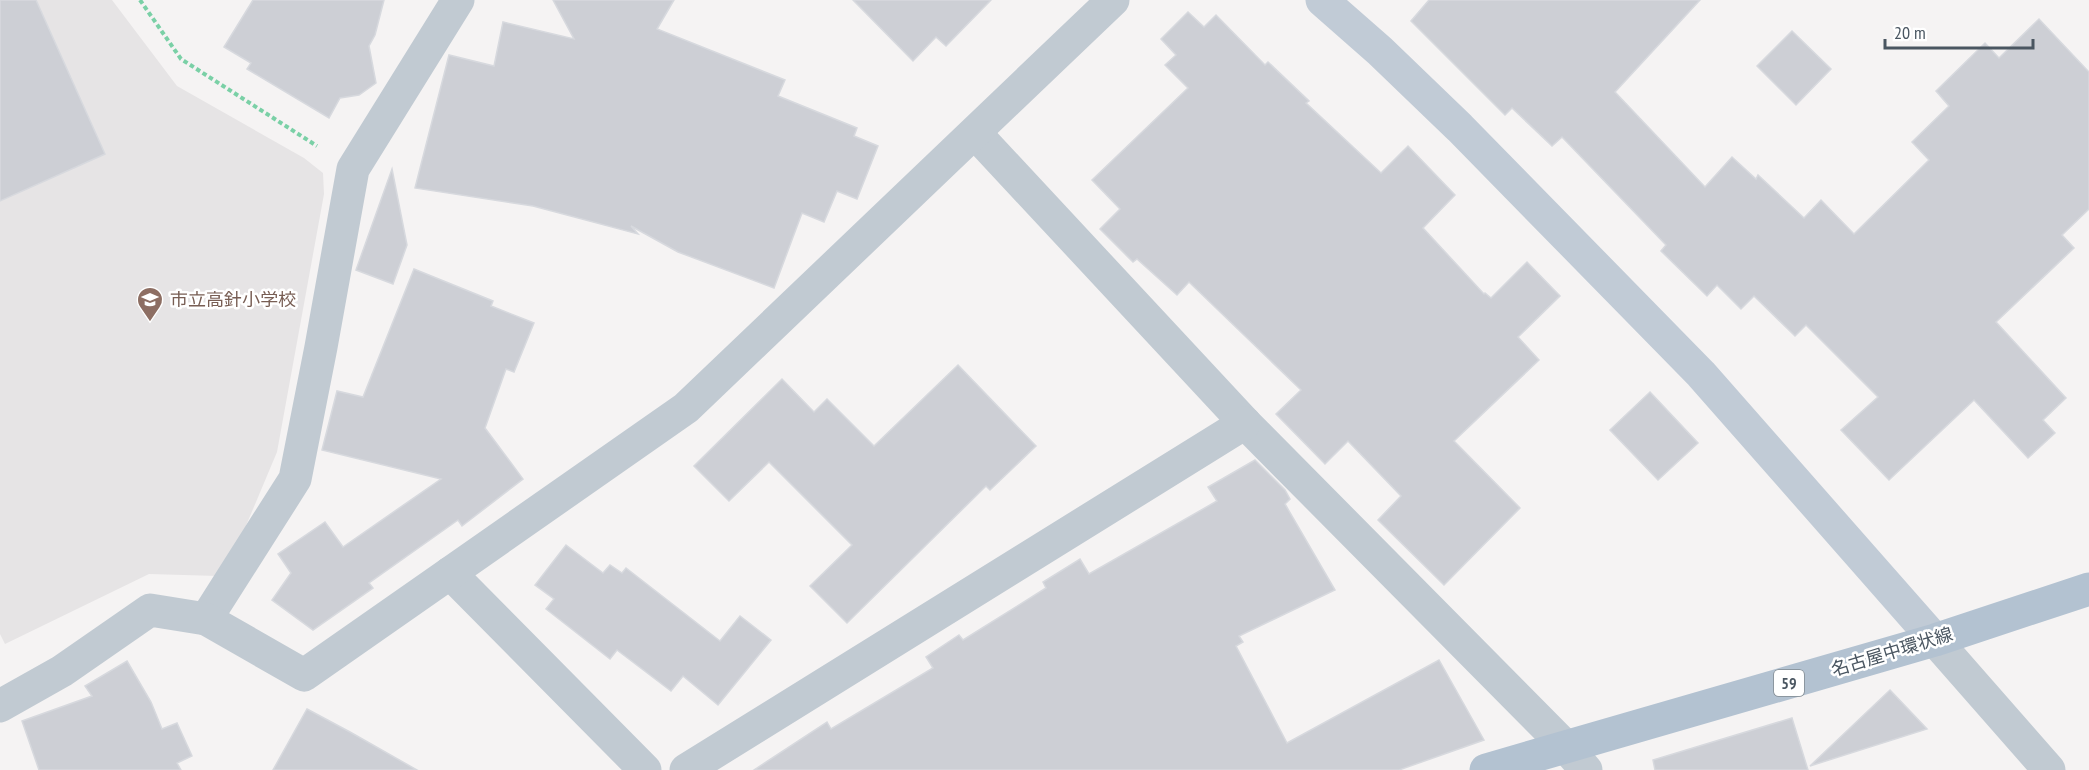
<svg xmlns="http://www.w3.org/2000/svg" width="2089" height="770" font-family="'PT Sans Narrow','Noto Sans JP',sans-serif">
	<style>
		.education { fill: #e6e4e5 }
		.building { fill: #cdcfd5; stroke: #d7d9de; stroke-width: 1.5 }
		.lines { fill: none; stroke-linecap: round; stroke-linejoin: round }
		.path { stroke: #7ad0a6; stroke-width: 4; stroke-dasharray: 4.5 3; stroke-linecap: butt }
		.street { stroke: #c1cad2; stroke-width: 33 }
		.secondary { stroke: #c1cbd6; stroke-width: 33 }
		.primary { stroke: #b3c2d1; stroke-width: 33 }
		.labels { text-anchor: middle; stroke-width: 5; stroke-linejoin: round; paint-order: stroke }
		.shield { fill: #fff; stroke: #808990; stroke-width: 1.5 }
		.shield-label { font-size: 16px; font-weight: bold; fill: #4a5661 }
		.education-label { font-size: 18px; fill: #785e54; stroke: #fff; text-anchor: start }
		.street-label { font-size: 18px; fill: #4a5661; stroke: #fff }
	</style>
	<rect width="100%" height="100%" fill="#f5f3f3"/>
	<!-- education -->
	<path class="education" d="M0 0H112L177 86 304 158 323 173 324 194 277 452 245 528 218 576 149 574 5 644 0 634Z"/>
	<!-- building -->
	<g class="building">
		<path d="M0 0H36L105 154 0 201Z"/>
		<path d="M253 0H384L375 35 369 46 376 83 359 95 340 98 329 118 247 69 251 63 224 47Z"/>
		<path d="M553 0H674L657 29 785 80 778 96 857 128 854 136 878 146 857 199 837 191 824 222 802 213 774 288 678 252 631 226 638 234 533 206 415 188 449 55 494 66 503 22 574 39Z"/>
		<path d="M853 0H991L946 46 936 37 913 61Z"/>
		<path d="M1429 0H1700L1615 92 1705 187 1732 157 1756 179 1758 175 1804 218 1821 200 1854 234 1929 160 1912 142 1949 106 1936 91 1985 43 1999 58 2039 19 2089 72V209L2062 235 2074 248 1996 322 2066 398 2043 420 2055 433 2028 458 1974 400 1889 480 1841 430 1878 397 1806 325 1795 336 1754 296 1741 309 1717 285 1707 296 1661 251 1666 245 1562 137 1552 146 1512 108 1505 115 1411 21Z"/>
		<path d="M1188 12 1204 27 1216 15 1265 65 1268 62 1309 101 1306 103 1381 173 1408 146 1455 195 1423 228 1484 294 1485 293 1491 298 1527 262 1560 296 1518 337 1539 360 1454 441 1520 508 1444 585 1378 520 1401 496 1348 441 1325 464 1276 414 1301 390 1189 282 1177 295 1137 259 1133 262 1100 229 1120 209 1092 180 1188 88 1165 65 1176 55 1161 39Z"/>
		<path d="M1792 31 1831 69 1796 105 1757 66Z"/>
		<path d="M392 169 407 245 393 284 356 270Z"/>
		<path d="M414 269 493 301 491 306 534 323 514 372 506 369 485 428 523 479 462 526 458 520 369 583 373 588 313 630 272 600 291 573 278 554 325 522 343 547 441 479 322 450 337 391 363 397Z"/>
		<path d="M958 365 1036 446 990 490 986 486 847 623 810 586 852 545 769 462 729 501 694 466 782 379 814 412 827 399 874 446Z"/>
		<path d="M1650 392 1698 443 1658 480 1610 430Z"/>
		<path d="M1255 460 1285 490 1290 499 1285 504 1335 590 1239 636 1243 642 1236 646 1287 743 1439 660 1484 740 1399 770H754L827 722 831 729 933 668 926 657 959 635 963 640 1046 588 1043 582 1080 559 1089 574 1217 501 1208 487Z"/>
		<path d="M566 545 603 573 610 565 622 573 626 568 720 641 740 616 771 640 718 705 683 676 671 691 617 650 610 659 546 609 554 599 535 585Z"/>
		<path d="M127 661 151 702 162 729 177 723 192 756 177 763 181 770H39L22 721 92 696 85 686Z"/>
		<path d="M1890 690 1927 729 1810 766Z"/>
		<path d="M307 709 350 732 417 770H273Z"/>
		<path d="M1792 718 1808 770H1655L1653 760Z"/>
	</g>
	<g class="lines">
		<!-- path -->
		<path class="path" d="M140 0 181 59 317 146"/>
		<!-- street -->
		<g class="street">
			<path d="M975 133 1245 423 1567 748 1586 770"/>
			<path d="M450 573 645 770"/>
			<path d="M206 619 295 479 321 347 353 169 458 0"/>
			<path d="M1935 640 2049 770"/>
			<path d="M0 706 62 671 150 610 206 619 304 675 686 408 1113 0"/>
			<path d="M686 770 1245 423"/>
		</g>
		<!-- secondary -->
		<path class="secondary" d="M1322 0 1380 51 1460 128 1701 374 1935 640"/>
		<!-- primary -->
		<path class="primary" d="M1486 770 1935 640 2089 589"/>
	</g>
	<!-- icons -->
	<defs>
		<symbol id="school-pin" viewBox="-11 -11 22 30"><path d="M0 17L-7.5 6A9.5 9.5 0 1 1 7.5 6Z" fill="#8d6e63" stroke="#fff"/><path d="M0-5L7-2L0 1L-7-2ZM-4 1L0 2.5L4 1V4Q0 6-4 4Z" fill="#fff"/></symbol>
	</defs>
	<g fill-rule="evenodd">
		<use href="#school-pin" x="135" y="285" width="30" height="40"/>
	</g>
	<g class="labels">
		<!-- shield labels -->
		<rect class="shield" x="1774" y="670" width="30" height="26" rx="4.5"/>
		<g class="shield-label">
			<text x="1789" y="689">59</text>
		</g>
		<!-- education labels -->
		<g class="education-label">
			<text x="170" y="306">市立高針小学校</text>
		</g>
		<!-- street labels -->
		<g class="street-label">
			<text transform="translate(1892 652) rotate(-17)" y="6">名古屋中環状線</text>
		</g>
	</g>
	<!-- scale -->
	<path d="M1885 39v9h148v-9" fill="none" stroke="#4a5661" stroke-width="3"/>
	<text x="1894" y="39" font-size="18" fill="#4a5661" stroke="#ffffff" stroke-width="4.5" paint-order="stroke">20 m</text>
</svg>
